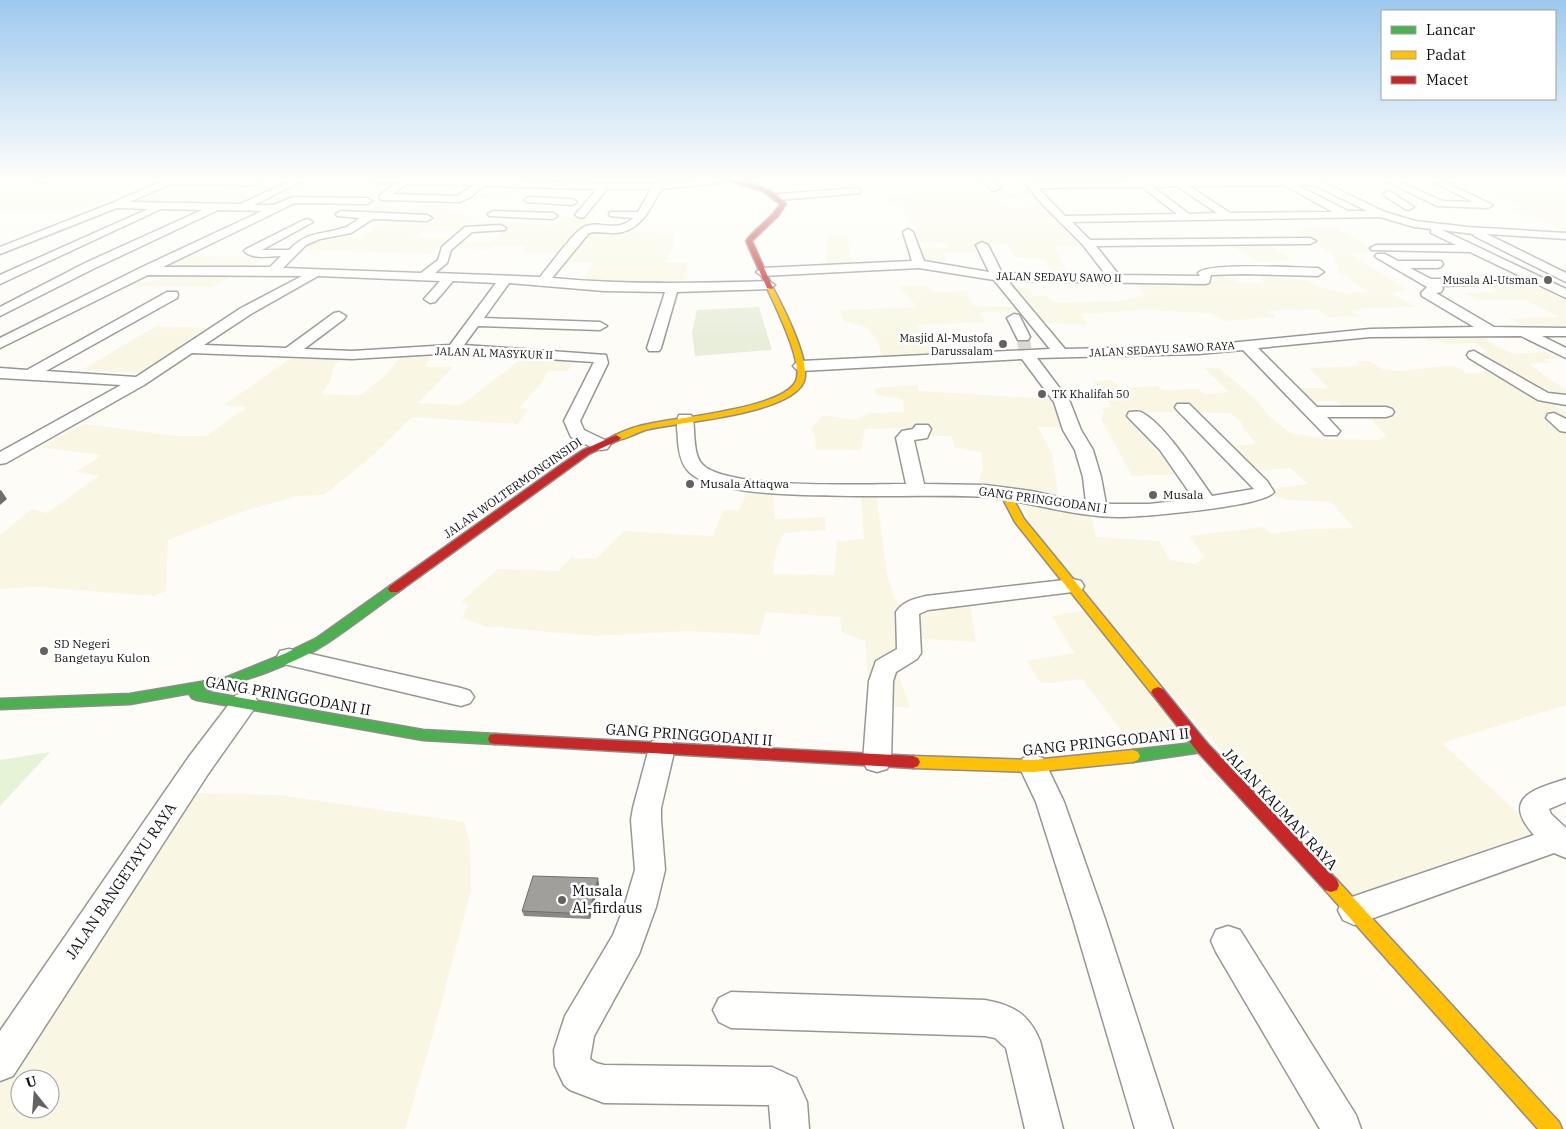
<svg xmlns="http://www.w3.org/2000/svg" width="1566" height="1129" font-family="'IBM Plex Serif',serif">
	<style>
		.farmland { fill: #f9f7e4; fill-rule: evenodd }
		.green { fill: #e7f3d7 }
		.cemetery { fill: #e9eedb }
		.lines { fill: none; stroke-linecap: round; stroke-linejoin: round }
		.street-tunnel { stroke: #dad9d4; stroke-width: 13; stroke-dasharray: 13 7; stroke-linecap: butt }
		.street-casing { stroke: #979795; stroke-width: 3 }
		.fast-casing { stroke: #8e8d8b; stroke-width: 3 }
		.slow-casing { stroke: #8e8d8b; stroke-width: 3 }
		.jam-casing { stroke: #8e8d8b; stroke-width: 3 }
		.street { fill: #fffffe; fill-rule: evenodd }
		.fast { fill: #4caf50; fill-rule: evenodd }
		.slow { fill: #ffc107; fill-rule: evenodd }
		.jam { fill: #c62828; fill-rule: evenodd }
		.wall { fill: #8a8986 }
		.shaded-wall { fill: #716f6d }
		.building { fill: #a19f9c; stroke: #716f6d }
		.poi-dot { fill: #646362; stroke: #fff; stroke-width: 2 }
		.labels { text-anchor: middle; stroke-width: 5; stroke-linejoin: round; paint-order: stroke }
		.far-street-label { font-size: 11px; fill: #111; stroke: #fff }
		.far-poi-label { font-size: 11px; fill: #111; stroke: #fff; text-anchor: end }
		.poi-label { font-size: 12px; fill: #111; stroke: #fff; text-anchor: start }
		.street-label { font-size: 12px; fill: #111; stroke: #fff }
		.near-street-label { font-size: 15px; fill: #111; stroke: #fff }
		.near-poi-label { font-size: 15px; fill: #111; stroke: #fff; text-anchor: start }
	</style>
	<rect width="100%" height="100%" fill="#fdfcf7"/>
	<!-- farmland -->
	<g class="farmland">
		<path d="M0 180H143L84 210 0 211Z"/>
		<path d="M161 180H365L354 187 383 188 373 193 305 192 283 204 133 199 142 190Z"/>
		<path d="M868 180H958L977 193 997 192 995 189 1028 187 1037 197 995 199 1007 208 1043 207 1081 247H1055L1069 276 1053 275 1045 260 1016 257 1007 244 975 243 976 252H943L946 264 922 263 919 248H948L946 243 918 242 916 231 902 206H890L884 195H912L907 182 869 181Z"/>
		<path d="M1459 180 1566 181V230L1510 208 1526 207Z"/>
		<path d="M499 184 524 185 506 199 467 198 472 194 486 193Z"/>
		<path d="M382 195H406L390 205 407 207 394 214 352 212Z"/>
		<path d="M416 205H453L444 211 463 213 460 216 477 217 462 229 426 228 413 238H451L431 253 304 250 324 236 360 238 391 217Z"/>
		<path d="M594 217 578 231 558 253 522 252 526 246 494 245 489 249 449 248 456 242H494L503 228 477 226 483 221 553 225 565 218Z"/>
		<path d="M1337 228 1377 252 1350 253 1408 290 1391 293 1417 307 1364 308 1351 311 1360 316 1329 317 1318 309 1267 311 1276 317 1225 321 1212 313 1145 310 1080 314 1088 325 1025 321 1016 312H979L985 322 916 325 937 355 883 358 877 339 866 327 844 321 840 310 916 307 908 296 897 286 927 285 934 292 967 291 972 305 994 307H1012L1020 304 1001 287 1028 288 1034 296H1047L1053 302 1119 301 1146 295 1131 279 1218 281 1212 276 1231 278 1235 281 1243 283H1263L1261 276 1306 280 1319 287 1343 293 1369 292 1353 282 1349 277 1336 272 1340 270 1334 262 1336 257 1295 229Z"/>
		<path d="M604 231 675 233 673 248 664 262 688 263 685 284H582L594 263 567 262 586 236H600Z"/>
		<path d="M827 235H847L852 263 827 264Z"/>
		<path d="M1227 243H1250L1255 246H1272L1279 253H1284L1291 260 1258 261Z"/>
		<path d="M181 256 264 257 245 271 152 270Z"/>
		<path d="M171 273H236L212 287 123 286 132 282 155 281Z"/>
		<path d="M1513 274 1566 301V327L1526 328 1509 318 1559 317 1525 300H1477L1464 293 1499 292 1463 275Z"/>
		<path d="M156 326 206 328 140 373 82 370Z"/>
		<path d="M1477 333 1494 345 1513 354 1546 352 1558 358 1544 359 1550 363 1529 364 1566 390V405L1556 406 1566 412V705L1442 743 1558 850 1363 915 1041 542 1021 503 1091 515 1096 537 1159 541 1170 560 1196 564 1204 557 1190 536 1264 527 1271 533 1310 529 1354 528 1331 502 1289 500 1274 496 1267 489 1308 484 1290 468 1251 471 1222 446 1257 444 1242 427 1241 422 1230 413 1139 412 1192 474 1132 476 1101 419 1104 413 1102 408 1112 407 1093 381 1112 380 1120 388 1157 386 1163 390 1198 389 1204 394 1229 392 1204 368H1219L1255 399 1268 415 1290 433 1326 439 1377 440 1386 436 1369 417 1351 413 1336 401H1303L1290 388H1328L1309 368 1360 366 1357 361H1370L1384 370 1402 371 1441 366H1454L1467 373 1482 372 1492 368 1466 354 1488 353 1475 343 1446 344 1438 340 1428 341 1417 334Z"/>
		<path d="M432 355 424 367H453L418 403 461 405 525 356 575 358 568 371H549L539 386 519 408 529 409 518 424 412 417 370 458 324 495 297 496 241 512 168 540 166 591 154 596 37 587 0 589V535L32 509 47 513 99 476 76 472 102 455 39 447 85 424 176 436H206L247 407 224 405 294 356 342 357 333 368 331 380 321 394 347 395H361L387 374 401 356Z"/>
		<path d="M918 385 919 391 1053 399 1065 427H1038L1052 454 1058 494 977 486 983 468 981 452 955 448 951 436H907L904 428 865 429 861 450H816L815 437 811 429 823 415 855 420 869 413 904 412 903 399 877 395 874 388Z"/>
		<path d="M748 490 773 492 775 519 825 517 826 530 784 533 776 550 773 574 834 575 837 541 864 539 861 492H876L888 579 897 604 970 602 976 642 909 638 906 656 898 673 910 708 883 706 881 686 868 680 865 641 842 633 840 617 765 612 760 635 688 631 596 636 483 626 462 617 468 606 462 601 498 569 558 571 571 558 596 559 624 531 712 536 724 510H739Z"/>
		<path d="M1086 610 1188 738 1135 749 1082 679 1041 684 1027 661 1074 653 1052 616Z"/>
		<path d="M193 793 280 795 464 822 470 843 471 891 434 1031 405 1129H0V1079ZM20 1079H50V1109H20Z"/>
	</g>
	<!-- green -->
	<path class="green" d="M50 752 0 806V760Z"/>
	<!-- cemetery -->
	<path class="cemetery" d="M759 307 772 350 695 356 692 333 697 310Z"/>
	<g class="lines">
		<!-- street-tunnel -->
		<path class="street-tunnel" d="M1023 337 1025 349"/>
		<defs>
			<g id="street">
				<path d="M36 180H47L42 183Z"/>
				<path d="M164 180H255L259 182 254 185 170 184 130 202 240 204 293 180H304L254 205H274L293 197 367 198 372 201 367 204 295 203 163 267H270L281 256C270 256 252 260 244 251L246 249 304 220 308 219 313 222 262 250H289C309 230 319 236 343 228 349 227 354 221 360 218L337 216 336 214 341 211 427 215 432 218 427 221 373 219 351 233 320 239 306 245 283 268 421 273 438 260 442 247 465 227 501 225 506 228 505 230 472 232 451 250 447 263 435 273 540 277C550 265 570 237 581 229 597 217 615 235 633 218L610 216 609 214 610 212H638L651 189H607L584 217 580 218 575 215 597 189 483 186 471 197 459 202 383 200 380 199V195L396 183H377L372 180H460L631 184 723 180 719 183 661 189C650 210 639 234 612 233 604 233 597 231 589 233L552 278C624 285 696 283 769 281L775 285 769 289 677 292 661 348 659 351H649L647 348 665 292 604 291 509 283 484 318 600 322 607 326 600 330 478 326 464 345 606 355 608 363 580 421 584 430 607 441 610 445 607 449 601 450 595 449 571 437 564 421 594 362 454 353 352 359 192 353 144 385 6 463 0 464V452L121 385 0 378V368L27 370 167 292H177L178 295 177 298 46 371 136 377 241 308 302 276 148 275 0 348V338L140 268 262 211 218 210 93 269 0 316V307L85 263 202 210 161 209 0 284V275L148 209 117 208 0 254V247L112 203ZM407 184 473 185 458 196 393 194ZM318 276 440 281 424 299 430 303 435 302 453 281 496 283 450 345 352 351 304 349 344 319 346 316 339 312 334 313 286 348 204 345 251 314Z"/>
				<path d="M982 180H992L1000 188 995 191 992 190Z"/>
				<path d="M1023 180H1031L1034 182 1318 180 1385 212 1415 221 1468 227 1566 233V239L1487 234 1566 273V282L1474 236 1473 234 1442 230 1566 289V298L1470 252 1372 250 1370 248 1376 245H1456L1431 233V229L1414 227 1380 217 1072 222 1090 240 1310 238 1316 241 1310 244 1096 246 1119 275 1200 276 1198 273C1208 262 1299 268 1318 268L1324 272 1318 276 1244 274 1211 275 1209 283 1205 284 1008 281 1065 349 1198 346 1370 329 1474 327 1422 296 1421 293 1427 287 1377 258 1375 256 1377 254H1385L1398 261H1441L1443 264 1441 267 1437 268H1410L1431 279H1477L1479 282 1477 285 1442 286 1443 289 1441 292 1436 293 1494 327 1566 328V336H1542L1566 348V358L1521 336 1370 337 1258 348 1317 407H1386L1392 409 1394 412 1392 415 1386 417H1327L1340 431 1337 435H1325L1243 350 1198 354 1037 358 1070 402 1081 430 1093 450 1101 477 1106 504H1149L1194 499 1160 450 1127 416 1129 412C1133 412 1137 411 1141 412 1165 424 1196 474 1212 496L1254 489 1177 410 1175 407 1177 404H1189L1267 481 1274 492C1264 507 1142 517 1119 517 1107 517 1094 516 1082 514 1053 510 1025 502 996 498 936 490 726 509 689 472 681 464 679 453 678 441 678 433 675 422 679 415H691L693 419C695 432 693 454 702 464 725 490 867 484 906 484L896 438 902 431 913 429 916 425H928L931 429 927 438 914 440 924 484 985 485 1031 491 1086 503 1083 477 1075 450 1063 430 1054 402 1022 359 801 371 796 369 793 366 796 363 801 361 1050 349 994 280 919 268 762 276 756 272 762 268 912 261 903 232 908 229 913 232 924 261 989 272 976 245 982 242 988 245 1002 273 1106 275 1083 245 1042 204ZM1284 185 1333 212 1230 213 1189 186ZM1297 185H1314L1367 211H1348ZM1177 186 1217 213 1189 214 1153 187ZM1142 187 1177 214 1065 216 1038 188Z"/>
				<path d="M1384 180H1395L1443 201 1473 202 1429 180H1440L1493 205 1488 208 1437 206Z"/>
				<path d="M857 188 860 189V193L779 200 774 197 779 194Z"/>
				<path d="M1388 191 1391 192 1414 207 1409 210 1405 209 1385 196 1383 194Z"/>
				<path d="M529 197 572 199 577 202 572 205 526 202 524 200Z"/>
				<path d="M493 211 553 213 558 216 553 219 489 216 488 214Z"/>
				<path d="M1014 314 1019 315 1030 337 1028 340H1018L1007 318Z"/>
				<path d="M1474 351 1548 393 1566 395V405L1538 400 1469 358 1467 355 1469 352Z"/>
				<path d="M1554 413 1566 419V432L1560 431 1546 418 1548 414Z"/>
				<path d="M1073 579 1081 581 1084 586 1081 591 928 610 919 614 921 653 917 659 896 672 893 681 891 761 887 769 877 772 867 769 863 761 869 681 876 661 897 649 896 612C903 601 914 599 926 596Z"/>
				<path d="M289 649 461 688 470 691 474 697 470 703 461 706 280 663 277 657 280 651Z"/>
				<path d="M245 693 254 695 258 702 254 709 208 774 13 1076 0 1081V1031L188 758 236 695Z"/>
				<path d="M662 738 672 741 675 748 661 808V820L665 870 656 907 639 954 594 1036 590 1059 596 1063 604 1065 772 1067 796 1078 807 1102 809 1129H771L769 1105 604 1103 570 1090 564 1085 555 1066 554 1050 565 1016 613 935 624 907 635 870 631 820 633 808 649 748 652 741Z"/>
				<path d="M1033 755 1043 758 1064 802 1105 919 1173 1129H1135L1073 919 1036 802 1019 766 1023 758Z"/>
				<path d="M1566 779V802L1549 809 1551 814 1566 828V858L1554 853 1354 925 1343 920 1338 910 1343 900 1534 835C1500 797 1535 789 1566 779Z"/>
				<path d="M1228 926 1240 930 1356 1115 1361 1129H1320L1216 952 1211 941 1216 930Z"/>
				<path d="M731 992 985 1000C1013 1005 1029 1014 1040 1041L1063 1129H1025L1006 1048 995 1038 985 1036 731 1028 719 1022 713 1010 719 998Z"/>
			</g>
			<g id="fast">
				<path d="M394 585 400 589 398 592C374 609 351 627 327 643 295 664 239 684 202 691L423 730 495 734 500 735 502 739 500 743 495 744 423 740 197 700 192 698 190 695 191 693 130 704 0 709V699L130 694 225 678 284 654 317 638 390 586Z"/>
				<path d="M1202 742 1207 743 1209 747 1207 751 1202 752 1133 762 1128 760 1126 756 1128 752 1133 750Z"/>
			</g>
			<g id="slow">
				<path d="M770 286 773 288C783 307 811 361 804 381 792 414 681 422 649 429 638 431 623 442 613 440V436C624 431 636 426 649 424 678 417 783 409 796 381 804 363 775 306 767 288Z"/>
				<path d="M1005 490 1010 493 1024 519 1163 689 1165 692 1163 695H1153L1015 522 1000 493Z"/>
				<path d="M1133 750 1138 752 1140 756 1138 760 1133 762 1033 772 913 768 908 766 906 762 908 758 913 756 1033 760Z"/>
				<path d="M1331 878 1337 880 1559 1122 1562 1129H1538L1325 890 1323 885 1325 880Z"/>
			</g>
			<g id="jam">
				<path d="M726 180C744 178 774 189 786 204L778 216 752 241 773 288 772 289 767 288 746 241C756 227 772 219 780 204L763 191Z"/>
				<path d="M616 435 621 438 619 440 589 454 398 592H390L388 589 390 586 562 464 583 450Z"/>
				<path d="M1158 687 1163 689 1207 743 1337 880 1339 885 1337 890 1331 892 1325 890 1197 751 1153 695 1151 692 1153 689Z"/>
				<path d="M495 734 913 756 918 758 920 762 918 766 913 768 495 744 490 743 488 739 490 735Z"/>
			</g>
		</defs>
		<!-- street casing -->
		<use href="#street" class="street-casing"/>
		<!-- fast casing -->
		<use href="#fast" class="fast-casing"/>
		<!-- slow casing -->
		<use href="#slow" class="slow-casing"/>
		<!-- jam casing -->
		<use href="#jam" class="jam-casing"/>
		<!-- street -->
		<use href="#street" class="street"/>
		<!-- fast -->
		<use href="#fast" class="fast"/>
		<!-- slow -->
		<use href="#slow" class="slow"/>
		<!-- jam -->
		<use href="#jam" class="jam"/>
	</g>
	<!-- wall -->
	<path class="wall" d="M599 884 590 919 524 916 522 911Z"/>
	<!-- shaded-wall -->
	<g class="shaded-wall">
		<path d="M1 490 7 499 0 505V491Z"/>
		<path d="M598 878 599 884 590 919 589 914Z"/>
	</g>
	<!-- building -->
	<path class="building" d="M533 876 598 878 589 914 522 911Z"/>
	<!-- sky -->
	<linearGradient id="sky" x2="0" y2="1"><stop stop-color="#9dc9ee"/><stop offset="0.53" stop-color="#fefefb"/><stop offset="1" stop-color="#fefefb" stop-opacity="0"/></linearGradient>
	<rect width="1566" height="338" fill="url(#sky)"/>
	<!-- markers -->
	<g class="poi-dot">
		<circle cx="1548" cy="280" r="5"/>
		<circle cx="1003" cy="344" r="5"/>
		<circle cx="1042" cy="394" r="5"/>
		<circle cx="690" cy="484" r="5"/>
		<circle cx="1153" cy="495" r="5"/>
		<circle cx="44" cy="651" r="5"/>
		<circle cx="562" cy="900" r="5"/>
	</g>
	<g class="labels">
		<!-- far-street labels -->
		<g class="far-street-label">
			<text transform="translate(1059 277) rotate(1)" y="4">JALAN SEDAYU SAWO II</text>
			<text transform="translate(1162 349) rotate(-3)" y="4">JALAN SEDAYU SAWO RAYA</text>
			<text transform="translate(494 353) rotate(2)" y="4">JALAN AL MASYKUR II</text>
		</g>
		<!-- far-poi labels -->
		<g class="far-poi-label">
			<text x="1538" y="284">Musala Al-Utsman</text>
			<text x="993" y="342">Masjid Al-Mustofa<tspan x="993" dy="13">Darussalam</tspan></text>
			<text x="1052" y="398" text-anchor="start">TK Khalifah 50</text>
		</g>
		<!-- poi labels -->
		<g class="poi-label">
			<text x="700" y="488">Musala Attaqwa</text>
			<text x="1163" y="499">Musala</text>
			<text x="54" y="648">SD Negeri<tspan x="54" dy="14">Bangetayu Kulon</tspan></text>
		</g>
		<!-- street labels -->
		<g class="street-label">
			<text transform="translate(513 488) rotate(-35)" y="4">JALAN WOLTERMONGINSIDI</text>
			<text transform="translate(1043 500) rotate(8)" y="4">GANG PRINGGODANI I</text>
		</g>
		<!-- near-street labels -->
		<g class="near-street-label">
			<text transform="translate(288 696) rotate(10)" y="5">GANG PRINGGODANI II</text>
			<text transform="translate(689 735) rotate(4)" y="5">GANG PRINGGODANI II</text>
			<text transform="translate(1106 742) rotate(-6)" y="5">GANG PRINGGODANI II</text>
			<text transform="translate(1280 809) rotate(47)" y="5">JALAN KAUMAN RAYA</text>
			<text transform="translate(121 881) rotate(-56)" y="5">JALAN BANGETAYU RAYA</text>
		</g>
		<!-- near-poi labels -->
		<g class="near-poi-label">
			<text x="572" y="896">Musala<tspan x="572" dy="17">Al-firdaus</tspan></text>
		</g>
	</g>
	<!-- legend -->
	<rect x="1381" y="10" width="175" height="90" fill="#ffffff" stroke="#a0a0a0"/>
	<rect x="1391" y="26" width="25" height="8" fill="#4caf50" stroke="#a0a0a0"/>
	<text x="1426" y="35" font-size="15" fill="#111111">Lancar</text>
	<rect x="1391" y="51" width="25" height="8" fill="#ffc107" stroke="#a0a0a0"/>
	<text x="1426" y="60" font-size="15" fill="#111111">Padat</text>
	<rect x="1391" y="76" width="25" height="8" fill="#c62828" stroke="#a0a0a0"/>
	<text x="1426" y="85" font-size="15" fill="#111111">Macet</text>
	<!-- north arrow -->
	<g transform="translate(35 1094) rotate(343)"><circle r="24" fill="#ffffff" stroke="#a0a0a0"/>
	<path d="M0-4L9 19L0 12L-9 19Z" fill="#646362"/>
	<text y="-8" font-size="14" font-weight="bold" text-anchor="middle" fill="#111111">U</text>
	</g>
</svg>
